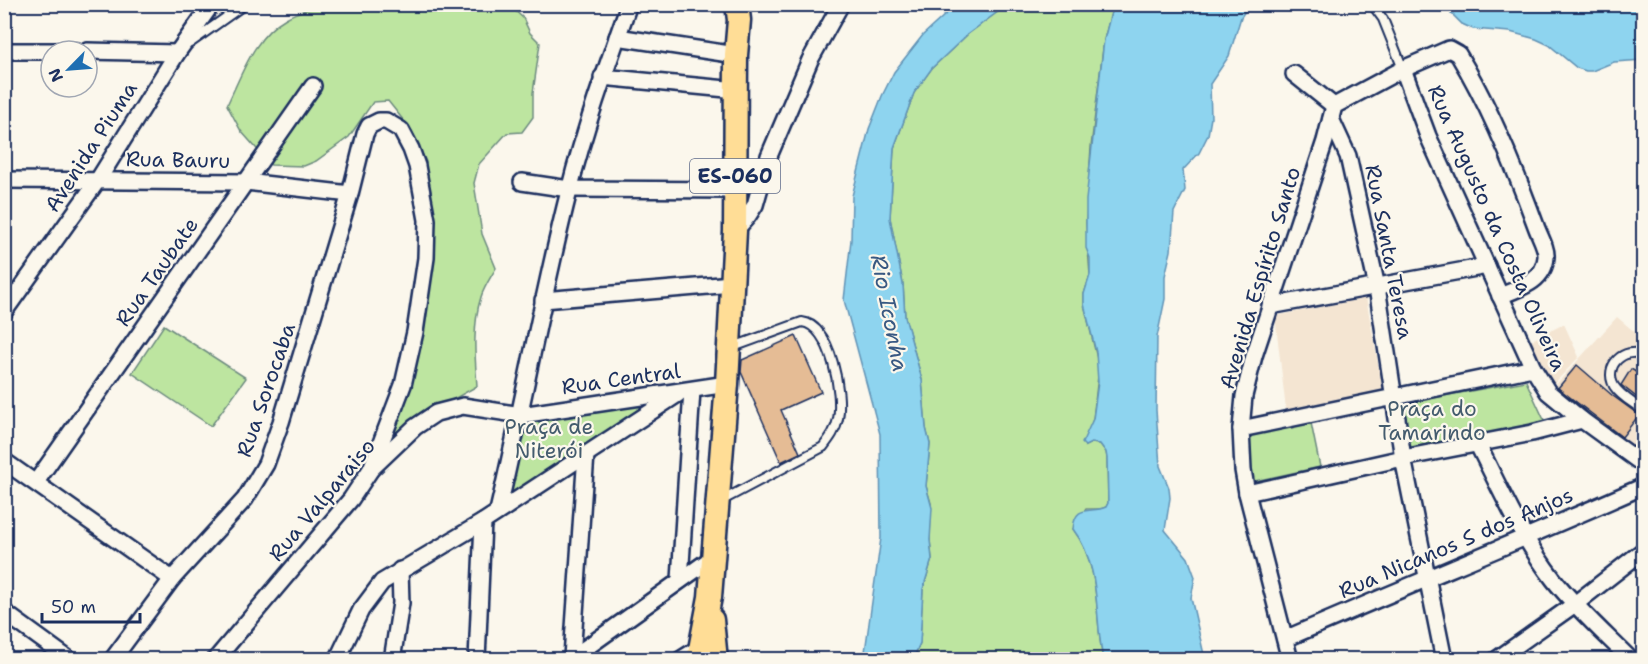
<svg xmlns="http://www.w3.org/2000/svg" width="1648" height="664" font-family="'Shantell Sans',sans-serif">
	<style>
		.built { fill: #f4e5d2 }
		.green { fill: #bde5a0; stroke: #6c8a7f; stroke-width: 1.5 }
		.water { fill: #8ed4ef; stroke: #6092b5; stroke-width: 1.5 }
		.building { fill: #e5bc95; stroke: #1b2f5e; stroke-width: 1.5 }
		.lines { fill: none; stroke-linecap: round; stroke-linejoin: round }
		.service-casing { stroke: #1b2f5e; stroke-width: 12 }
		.minor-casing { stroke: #1b2f5e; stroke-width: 20 }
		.primary-casing { stroke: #1b2f5e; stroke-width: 27 }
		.service { stroke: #fbf7ec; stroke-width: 8 }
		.minor { stroke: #fbf7ec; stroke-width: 15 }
		.primary { stroke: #ffdd96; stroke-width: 22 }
		.labels { text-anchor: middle; stroke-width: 4.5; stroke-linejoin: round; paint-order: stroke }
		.shield { fill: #fbf7ec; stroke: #5e6b89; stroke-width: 1.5 }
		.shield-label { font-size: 20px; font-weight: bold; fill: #1b2f5e }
		.street-label { font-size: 21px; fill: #1b2f5e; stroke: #fbf7ec }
		.park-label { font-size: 21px; fill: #445c6e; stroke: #fbf7ec }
		.water-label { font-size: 22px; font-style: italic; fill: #385882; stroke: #fbf7ec }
	</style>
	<rect width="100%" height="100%" fill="#fbf7ec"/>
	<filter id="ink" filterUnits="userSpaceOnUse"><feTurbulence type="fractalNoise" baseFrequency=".0167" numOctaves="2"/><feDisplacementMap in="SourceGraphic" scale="12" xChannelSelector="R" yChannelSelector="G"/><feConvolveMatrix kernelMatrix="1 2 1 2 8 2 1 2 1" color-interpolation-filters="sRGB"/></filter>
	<g filter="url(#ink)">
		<!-- built -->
		<g class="built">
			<path d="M1366 298 1383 390 1286 410 1275 316Z"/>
			<path d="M1617 317 1643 339V461L1551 390Z"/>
			<path d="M1564 324 1579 357 1551 387 1528 342Z"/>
		</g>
		<!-- green -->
		<g class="green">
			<path d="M321 5H509L523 18 530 33 540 43 533 93V117L522 132 507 133 479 164 474 183 482 234 496 268C491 277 484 287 481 297 472 325 475 358 477 386L427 414 393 447 392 415 425 248 426 162 412 131 388 101 373 102 349 137 316 161 304 166 271 165 241 131 227 105C242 74 254 36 286 18 296 12 309 9 321 5Z"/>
			<path d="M1007 5H1113L1104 40 1091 147 1086 223 1090 275 1084 294V304L1099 367 1093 419 1085 446 1091 443 1100 444 1106 452 1107 458 1108 503 1106 507 1101 509H1086L1073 529C1102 567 1094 615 1103 659L913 660 920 643 923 589 932 559 930 540 931 503 926 486 930 444 926 428 922 380 905 317 903 284 890 218 894 148 914 93 932 68 968 34Z"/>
			<path d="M164 325 246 378 211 426 132 373Z"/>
			<path d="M1526 381 1545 422 1407 450 1399 404Z"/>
			<path d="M689 385 500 509 524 411Z"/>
			<path d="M1311 423 1320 467 1250 482 1248 436Z"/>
		</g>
		<!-- water -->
		<g class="water">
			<path d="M956 5H1007L968 34 932 68 914 93 894 148 890 218 903 284 905 317 922 380 926 428 930 444 926 486 932 508 930 540 932 559 923 589 920 643 913 659H864L881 538 880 434 844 300 851 240 852 196 869 129 882 96 894 72 923 35Z"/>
			<path d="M1113 5H1249L1241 17 1229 56 1210 84 1211 118 1208 135 1199 153 1183 170 1185 190 1174 212 1171 251 1165 276V299L1157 337 1156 410 1160 466 1169 488 1170 498 1165 530 1188 558 1195 577 1191 598 1205 659H1103C1094 615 1102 567 1073 529 1075 503 1091 514 1106 507L1108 503 1107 458 1106 452 1100 444 1091 443 1085 446 1082 443 1093 419 1098 382 1096 352 1084 304V294L1090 275V258L1086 248V200L1104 40Z"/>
			<path d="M1443 5H1643V60L1614 62 1592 71H1586L1577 68 1549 45 1536 39 1510 32 1473 29 1462 24Z"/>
		</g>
		<!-- building -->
		<g class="building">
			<path d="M796 336 821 392 781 410 800 453 781 462 741 372 742 360Z"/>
			<path d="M1577 365 1613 396 1639 415 1622 437 1558 388Z"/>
			<path d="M1631 369 1644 377V403L1621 385Z"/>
		</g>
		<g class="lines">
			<defs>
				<g id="service">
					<path d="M1372 4 1383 19 1403 69"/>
					<path d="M190 43 245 4"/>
					<path d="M1644 355C1624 346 1603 366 1614 386 1621 397 1634 403 1644 411"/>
					<path d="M721 501 823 447C830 438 836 430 838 419 843 394 831 325 802 322L733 347"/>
				</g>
				<g id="minor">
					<path d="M617 37 736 55"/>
					<path d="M4 51H77"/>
					<path d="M87 51 177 53"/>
					<path d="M1403 69 1428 136 1533 368 1548 392 1582 420 1644 465"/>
					<path d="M1294 74 1334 106"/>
					<path d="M602 77 737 90"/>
					<path d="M1331 119 1348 156 1377 287 1403 458 1444 660"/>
					<path d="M4 180 246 182 350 194"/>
					<path d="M522 182 569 189 734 190"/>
					<path d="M735 231 748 216 755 205 769 156 810 60 841 4"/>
					<path d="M543 300 732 284"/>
					<path d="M1270 306 1487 266"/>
					<path d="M4 312 98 180 177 53 212 4"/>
					<path d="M1241 429 1533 368"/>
					<path d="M1477 443C1501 490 1522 539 1554 580 1577 609 1605 634 1631 660"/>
					<path d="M4 461 172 579"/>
					<path d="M36 482 313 86"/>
					<path d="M1247 493 1403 458 1532 433 1582 420"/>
					<path d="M498 511C523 405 542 297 569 191 585 127 607 66 629 4"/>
					<path d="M680 580 692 390"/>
					<path d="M4 612 70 660"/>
					<path d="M1285 639C1404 587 1525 539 1644 486"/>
					<path d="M572 657 586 454"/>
					<path d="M112 660 172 579 245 499 266 464 281 422 350 194 365 134 369 126 379 121H386L401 130 411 149 417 166 427 220 426 258 415 332 403 385 371 469"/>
					<path d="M215 660 351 499 371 469 415 427 436 413 463 406 521 415 727 384"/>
					<path d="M337 660 361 610 382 582 483 522 678 394"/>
					<path d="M392 660 401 603 400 570"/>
					<path d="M477 660 483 522"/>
					<path d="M569 660 712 558"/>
					<path d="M680 660 699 648"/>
					<path d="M1290 660 1247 493 1243 470 1241 429 1244 396 1254 356 1325 141 1334 106 1403 69 1449 49 1458 54C1489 105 1516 171 1536 226 1539 235 1547 248 1546 257 1544 282 1520 288 1500 296"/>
					<path d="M1496 660 1575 604 1644 550"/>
				</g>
				<g id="primary">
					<path d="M712 620 716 660"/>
					<path d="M698 660 710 597 727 384 735 231 736 55 739 20 737 4"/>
				</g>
			</defs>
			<!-- service casing -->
			<use href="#service" class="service-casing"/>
			<!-- minor casing -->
			<use href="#minor" class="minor-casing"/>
			<!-- primary casing -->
			<use href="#primary" class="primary-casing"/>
			<!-- service -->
			<use href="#service" class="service"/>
			<!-- minor -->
			<use href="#minor" class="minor"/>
			<!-- primary -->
			<use href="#primary" class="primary"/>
		</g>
	</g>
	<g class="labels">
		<!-- shield labels -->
		<rect class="shield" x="690" y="159" width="90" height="34" rx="4.5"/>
		<g class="shield-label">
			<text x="735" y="183">ES-060</text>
		</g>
		<!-- street labels -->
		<g class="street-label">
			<text transform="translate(91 147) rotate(-57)" y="7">Avenida Piuma</text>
			<text transform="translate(178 160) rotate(1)" y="7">Rua Bauru</text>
			<text transform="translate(1497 228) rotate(66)" y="7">Rua Augusto da Costa Oliveira</text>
			<text transform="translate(1389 252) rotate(79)" y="7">Rua Santa Teresa</text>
			<text transform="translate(157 272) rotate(-55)" y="7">Rua Taubate</text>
			<text transform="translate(1260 278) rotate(-73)" y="7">Avenida Espírito Santo</text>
			<text transform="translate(621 379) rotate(-8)" y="7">Rua Central</text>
			<text transform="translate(266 390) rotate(-71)" y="7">Rua Sorocaba</text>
			<text transform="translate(322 500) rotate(-50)" y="7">Rua Valparaiso</text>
			<text transform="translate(1456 543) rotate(-23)" y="7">Rua Nicanos S dos Anjos</text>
		</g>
		<!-- park labels -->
		<g class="park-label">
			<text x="1432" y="416">Praça do<tspan x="1432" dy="24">Tamarindo</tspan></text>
			<text x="549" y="434">Praça de<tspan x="549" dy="24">Niterói</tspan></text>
		</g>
		<!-- water labels -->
		<g class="water-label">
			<text transform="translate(890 313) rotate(79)" y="8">Rio Iconha</text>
		</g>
	</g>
	<!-- margin -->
	<rect width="1648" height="664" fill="none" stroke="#fbf7ec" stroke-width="24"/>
	<rect x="12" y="12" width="1624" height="640" fill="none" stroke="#1b2f5e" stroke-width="2" filter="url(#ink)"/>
	<!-- north arrow -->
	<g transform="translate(69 69) rotate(245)"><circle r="28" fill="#fbf7ec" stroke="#a1a7b3" stroke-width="1.5"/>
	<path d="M0-4.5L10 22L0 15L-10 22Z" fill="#1f6fb2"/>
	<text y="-9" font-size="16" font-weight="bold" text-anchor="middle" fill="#1b2f5e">N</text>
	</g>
	<!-- scale -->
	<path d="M42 613v9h98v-9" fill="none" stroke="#1b2f5e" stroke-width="3"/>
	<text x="51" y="613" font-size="18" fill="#1b2f5e" stroke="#fbf7ec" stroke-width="4.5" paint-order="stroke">50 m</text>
</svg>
